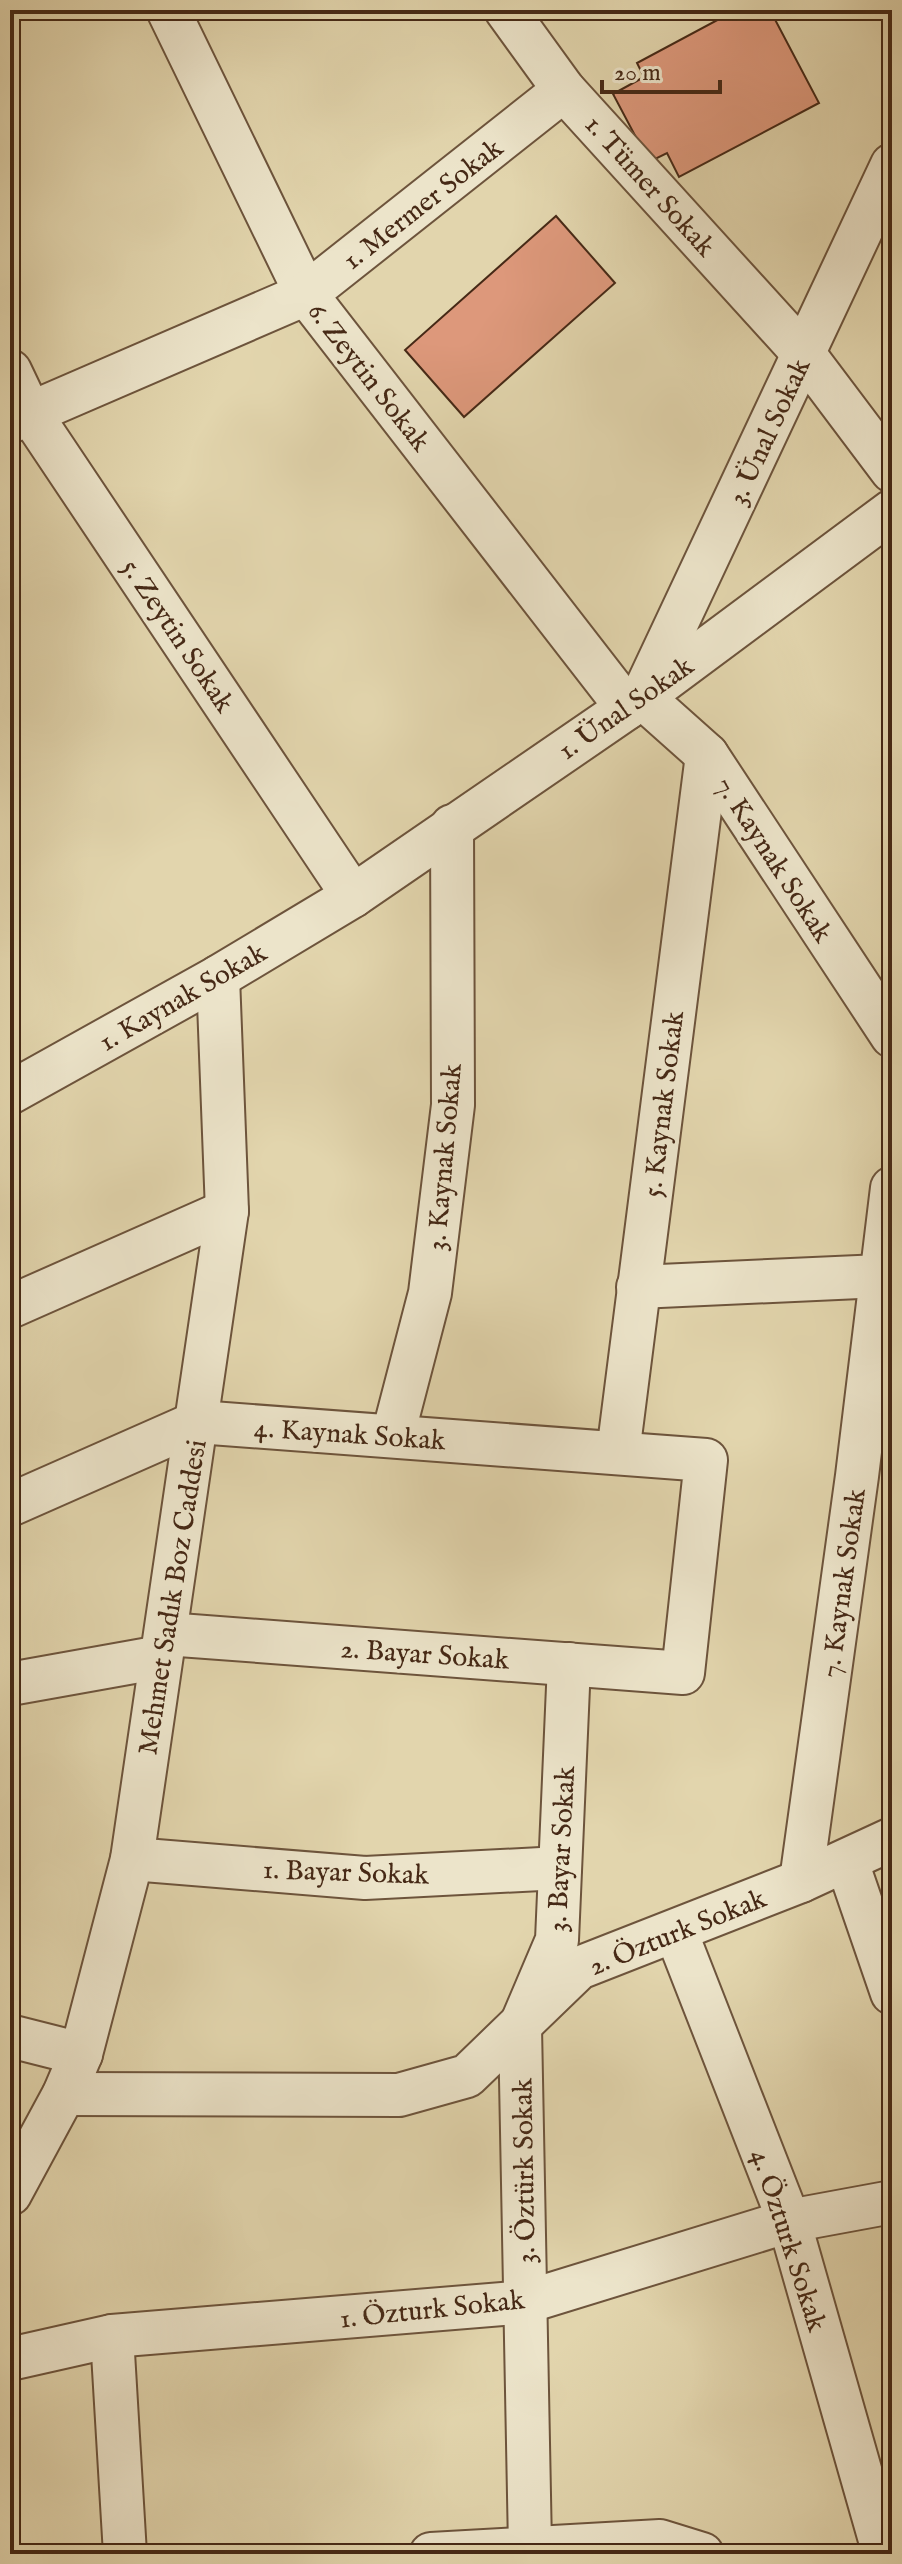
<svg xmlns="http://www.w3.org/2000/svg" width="902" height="2564" font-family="'IM FELL English',serif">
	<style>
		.building { fill: #dd987b; stroke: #462916; stroke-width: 2 }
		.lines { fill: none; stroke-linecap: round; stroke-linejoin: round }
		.street-casing { stroke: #6d543c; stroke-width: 46 }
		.street { stroke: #ece4ca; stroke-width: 42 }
		.labels { text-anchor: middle; stroke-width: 7; stroke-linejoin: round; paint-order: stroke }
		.street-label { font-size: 28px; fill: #462916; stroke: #ece4ca }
	</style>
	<rect width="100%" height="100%" fill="#e2d5ad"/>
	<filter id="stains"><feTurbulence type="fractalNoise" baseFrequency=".0025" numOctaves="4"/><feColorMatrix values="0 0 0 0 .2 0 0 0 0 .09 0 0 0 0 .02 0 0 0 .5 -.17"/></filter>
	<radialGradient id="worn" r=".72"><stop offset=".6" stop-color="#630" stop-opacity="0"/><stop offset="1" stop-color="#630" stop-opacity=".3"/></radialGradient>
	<!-- building -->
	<g class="building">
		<path d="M736 10H770L819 103 679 177 667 153 649 162 613 94 644 77 637 63Z"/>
		<path d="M556 216 615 283 464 417 405 350Z"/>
	</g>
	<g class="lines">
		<defs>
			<g id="street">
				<path d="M168 10 306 294 627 708"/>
				<path d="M506 10 564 90 804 354 892 471"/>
				<path d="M892 165 642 697 707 755 892 1036"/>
				<path d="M10 371 30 413 353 896"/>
				<path d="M10 422 306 294 564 90"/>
				<path d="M10 1093 218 977 353 896 627 708 892 511"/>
				<path d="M638 1287 881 1276"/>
				<path d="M10 1307 227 1211"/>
				<path d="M393 1435 430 1293 453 1105 452 826"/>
				<path d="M618 1453 707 755"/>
				<path d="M10 1505 198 1422 706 1460 683 1673 166 1634"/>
				<path d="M10 1684 161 1657"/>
				<path d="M132 1859 365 1878 560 1868"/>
				<path d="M847 1862 892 1993"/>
				<path d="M801 1881 857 1476 892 1188"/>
				<path d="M676 1932 789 2221 884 2554"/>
				<path d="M10 2036 81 2054"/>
				<path d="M64 2094 399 2095 467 2076 579 1968 801 1881 892 1839"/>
				<path d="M10 2194 64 2094 81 2054 132 1859 227 1211 218 977"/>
				<path d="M112 2336 125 2554"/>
				<path d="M10 2359 112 2336 526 2302 789 2221 892 2202"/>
				<path d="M431 2554 660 2541 702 2554"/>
				<path d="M528 2554 530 2547 520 2027 557 1940 569 1664"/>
			</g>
		</defs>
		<!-- street casing -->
		<use href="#street" class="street-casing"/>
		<!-- street -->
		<use href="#street" class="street"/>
	</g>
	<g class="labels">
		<!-- street labels -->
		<g class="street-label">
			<text transform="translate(651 185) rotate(48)" y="10">1. Tümer Sokak</text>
			<text transform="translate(422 203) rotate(-38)" y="10">1. Mermer Sokak</text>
			<text transform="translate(370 376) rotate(52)" y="10">6. Zeytin Sokak</text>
			<text transform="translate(768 431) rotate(-65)" y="10">3. Ünal Sokak</text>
			<text transform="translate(179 635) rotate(56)" y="10">5. Zeytin Sokak</text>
			<text transform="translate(625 707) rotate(-35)" y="10">1. Ünal Sokak</text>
			<text transform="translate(775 859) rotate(57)" y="10">7. Kaynak Sokak</text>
			<text transform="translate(182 996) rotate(-30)" y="10">1. Kaynak Sokak</text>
			<text transform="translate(662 1104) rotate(-83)" y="10">5. Kaynak Sokak</text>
			<text transform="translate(443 1157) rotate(-85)" y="10">3. Kaynak Sokak</text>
			<text transform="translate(350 1433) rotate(4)" y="10">4. Kaynak Sokak</text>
			<text transform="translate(842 1583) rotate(-82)" y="10">7. Kaynak Sokak</text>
			<text transform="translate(171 1597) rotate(-81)" y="10">Mehmet Sadık Boz Caddesi</text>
			<text transform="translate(425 1653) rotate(4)" y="10">2. Bayar Sokak</text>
			<text transform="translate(560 1849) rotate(-87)" y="10">3. Bayar Sokak</text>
			<text transform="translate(346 1871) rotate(2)" y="10">1. Bayar Sokak</text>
			<text transform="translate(677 1931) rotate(-22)" y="10">2. Özturk Sokak</text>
			<text transform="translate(523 2171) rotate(-91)" y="10">3. Öztürk Sokak</text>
			<text transform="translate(790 2240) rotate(72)" y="10">4. Özturk Sokak</text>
			<text transform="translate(432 2308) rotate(-6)" y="10">1. Özturk Sokak</text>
		</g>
	</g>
	<!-- margin -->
	<rect width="902" height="2564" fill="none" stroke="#e2d5ad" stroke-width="40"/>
	<rect x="12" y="12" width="878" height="2540" fill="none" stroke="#462916" stroke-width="4"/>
	<rect x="20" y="20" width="862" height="2524" fill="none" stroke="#462916" stroke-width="2"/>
	<!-- scale -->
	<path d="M602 80v12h118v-12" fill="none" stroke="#462916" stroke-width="4"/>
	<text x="614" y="80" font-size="24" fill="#462916" stroke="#ece4ca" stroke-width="6" paint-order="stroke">20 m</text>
	<rect width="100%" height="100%" filter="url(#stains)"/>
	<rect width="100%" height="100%" fill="url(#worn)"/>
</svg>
